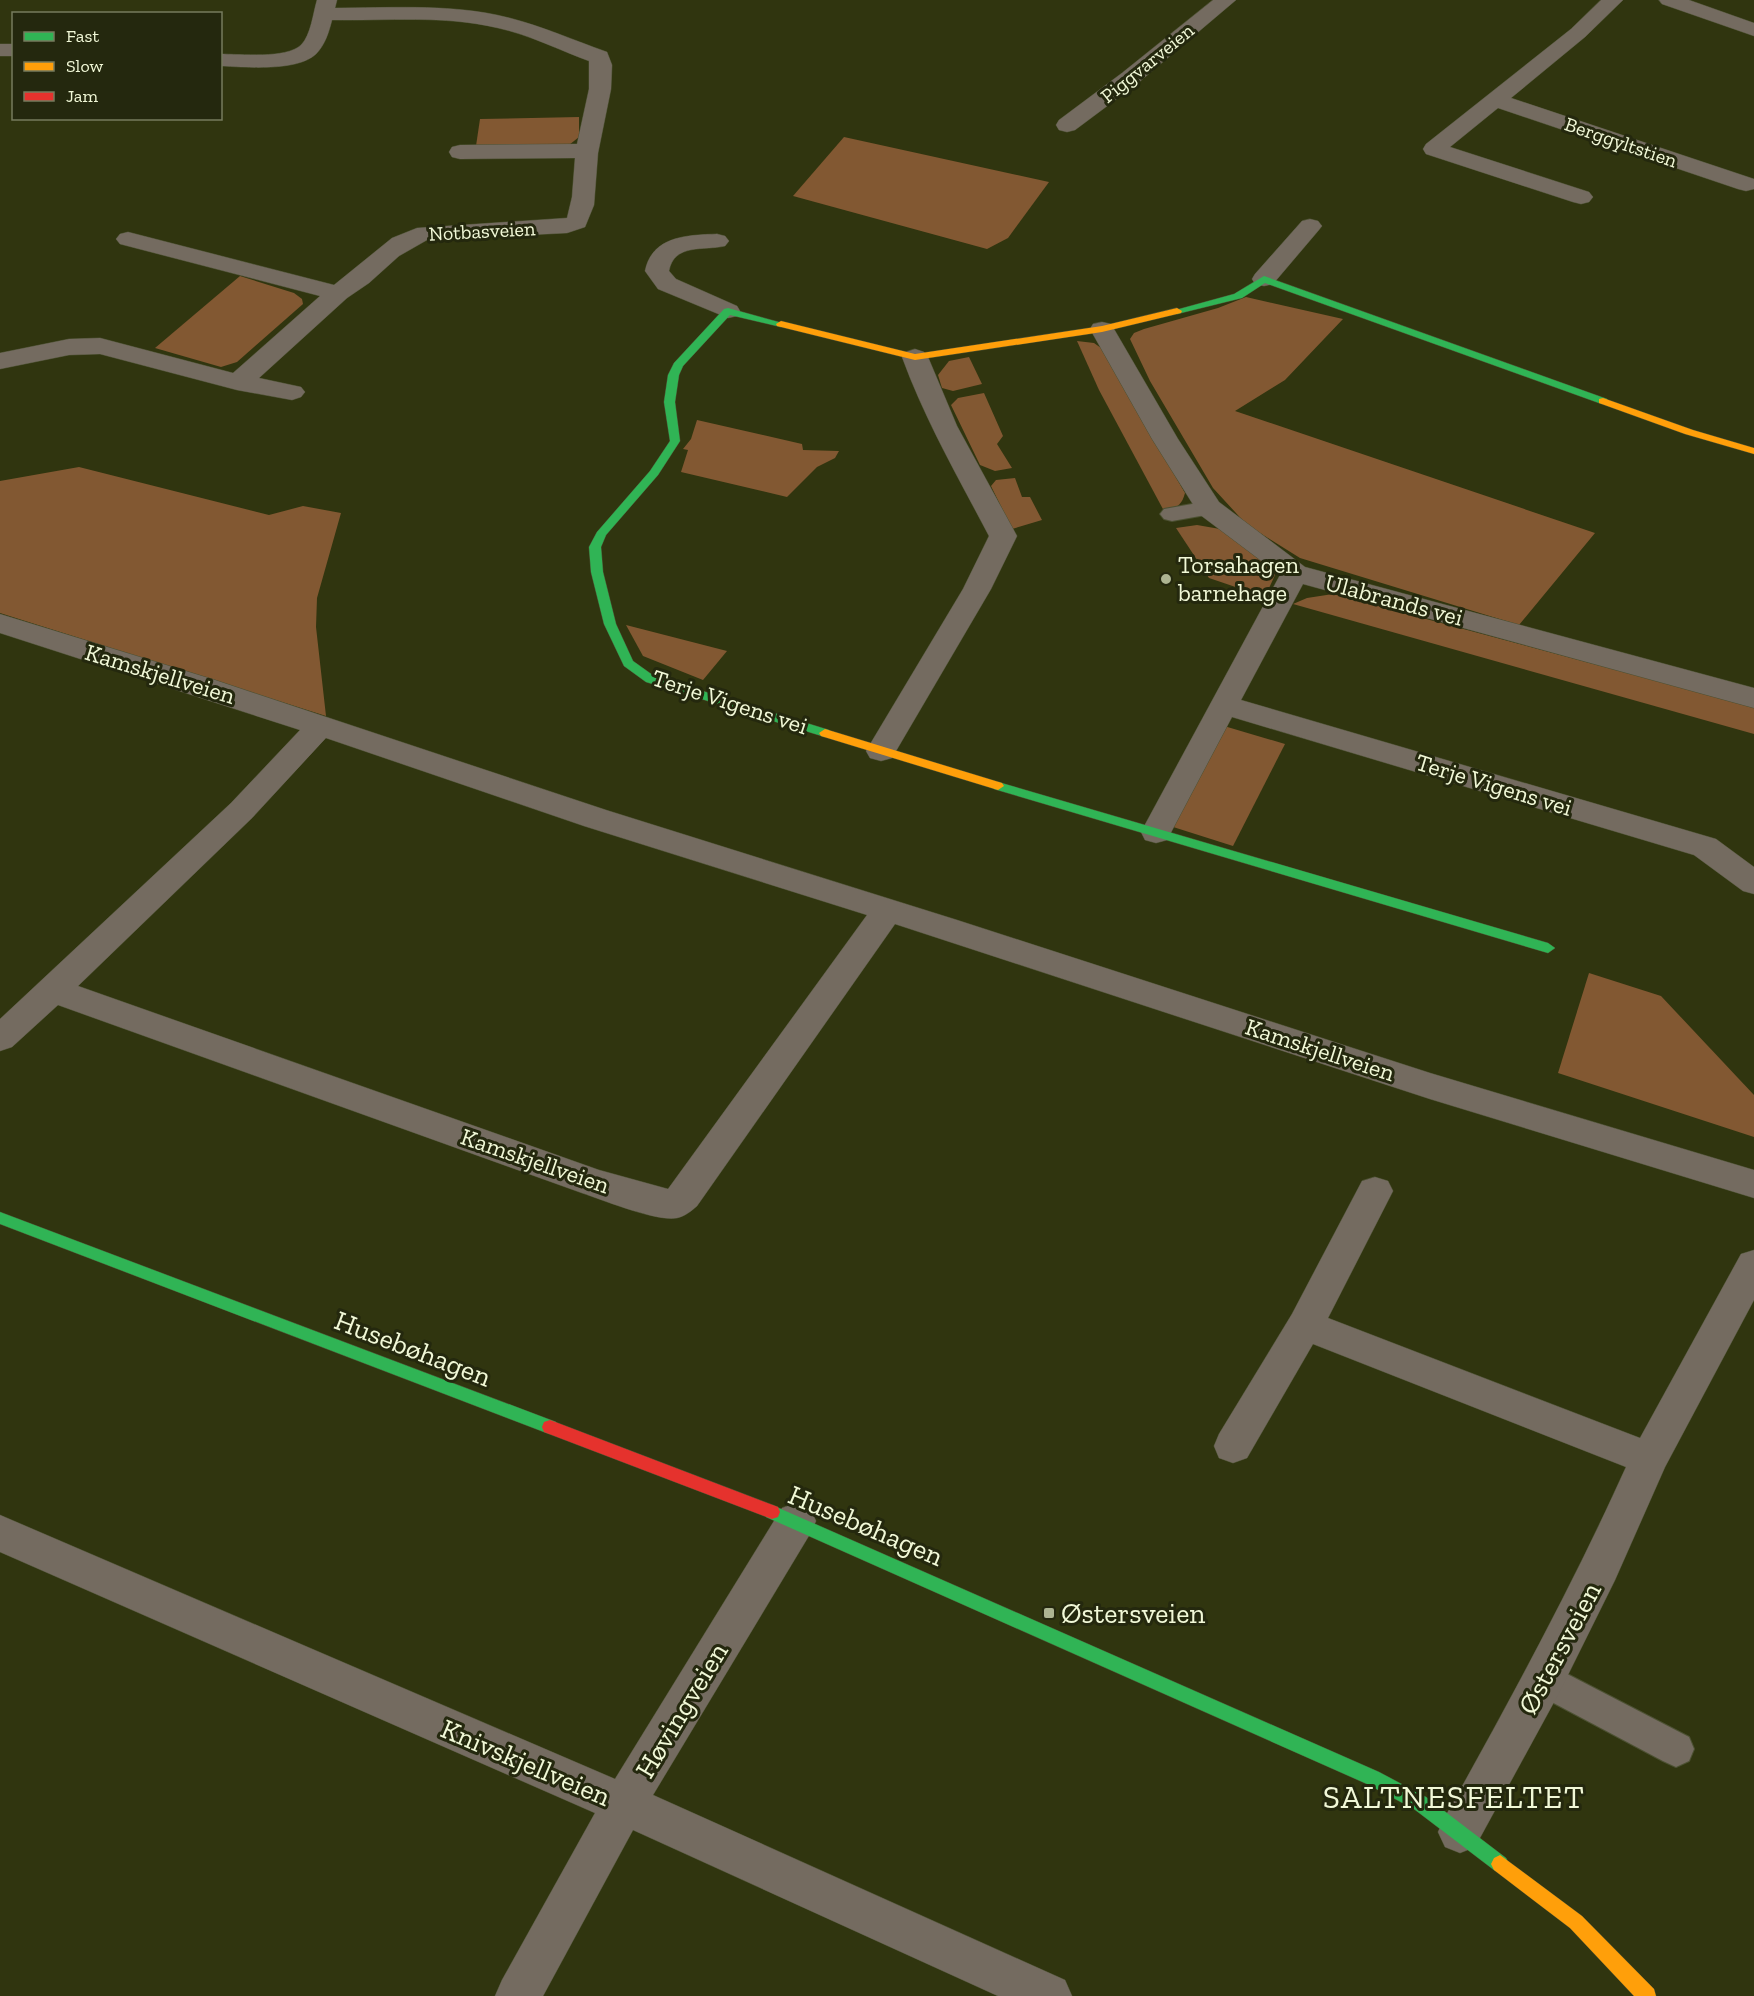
<svg xmlns="http://www.w3.org/2000/svg" width="1754" height="1996" font-family="'Zilla Slab',serif">
	<style>
		.green { fill: #825832 }
		.lines { fill: none; stroke-linecap: round; stroke-linejoin: round }
		.lane-casing { stroke: #4c5132; stroke-width: 2 }
		.street-casing { stroke: #4c5132; stroke-width: 1 }
		.fast-casing { stroke: #4c5132; stroke-width: 1 }
		.slow-casing { stroke: #4c5132; stroke-width: 1 }
		.jam-casing { stroke: #4c5132; stroke-width: 1 }
		.lane { fill: #746b60; fill-rule: evenodd }
		.street { fill: #746b60; fill-rule: evenodd }
		.fast { fill: #30b455; fill-rule: evenodd }
		.slow { fill: #ff9f0a; fill-rule: evenodd }
		.jam { fill: #e5322d; fill-rule: evenodd }
		.poi-dot { fill: #adb491; stroke: #24280e; stroke-width: 2 }
		.labels { text-anchor: middle; stroke-width: 6; stroke-linejoin: round; paint-order: stroke }
		.far-street-label { font-size: 20px; fill: #f1f8d7; stroke: #24280e }
		.poi-label { font-size: 24px; fill: #f1f8d7; stroke: #24280e; text-anchor: start }
		.street-label { font-size: 24px; fill: #f1f8d7; stroke: #24280e }
		.near-street-label { font-size: 28px; fill: #f1f8d7; stroke: #24280e }
		.near-poi-label { font-size: 28px; fill: #f1f8d7; stroke: #24280e; text-anchor: start }
		.near-neighbourhood-label { font-size: 32px; letter-spacing: 1.5px; fill: #f1f8d7; stroke: #24280e }
	</style>
	<rect width="100%" height="100%" fill="#30350f"/>
	<!-- green -->
	<g class="green">
		<path d="M579 117V137L569 145 476 146 480 119Z"/>
		<path d="M844 137 1049 182 1008 238 987 249 793 196Z"/>
		<path d="M240 276 294 293 302 299 303 304 237 362 221 367 155 348Z"/>
		<path d="M1246 297 1343 319 1285 380 1235 411 1595 533 1519 625 1300 558 1247 525 1213 488 1150 381 1130 339 1134 333 1144 329 1218 308Z"/>
		<path d="M1077 341 1094 343 1101 348 1185 493C1182 505 1176 509 1164 511L1099 390Z"/>
		<path d="M969 357 982 384 953 391 942 388 938 375 949 361Z"/>
		<path d="M984 393 1003 436 997 444 1012 468 995 471 980 465 951 405 958 398Z"/>
		<path d="M697 420 802 444 803 450 839 451 835 458 817 467 787 497 681 472 688 450 683 449 691 439Z"/>
		<path d="M79 467 269 515 303 506 341 513 317 598 316 627 326 716 0 613V481Z"/>
		<path d="M1015 478 1022 497H1030L1042 520 1012 529 991 486 996 480Z"/>
		<path d="M1197 525 1220 529 1273 569 1275 575 1265 597 1209 578 1176 528Z"/>
		<path d="M1333 594 1754 707V734L1293 604 1307 598Z"/>
		<path d="M626 625 727 651 703 680 643 656Z"/>
		<path d="M1224 726 1285 744 1233 846 1170 826Z"/>
		<path d="M1589 973 1661 996 1754 1095V1137L1558 1073Z"/>
	</g>
	<g class="lines">
		<defs>
			<g id="lane">
				<path d="M1209 501 1217 503 1221 508 1217 513 1172 521 1164 519 1160 514 1164 509Z"/>
				<path d="M1544 1662 1689 1737 1694 1749 1689 1761 1676 1767 1663 1761 1531 1691 1526 1679 1531 1667Z"/>
			</g>
			<g id="street">
				<path d="M317 0H337L335 8C389 8 444 4 497 15 535 23 570 39 607 52L612 65 611 89 598 153 594 205 585 227 567 233 427 240 399 256 369 283 347 298 259 378 301 387 305 392 301 397 292 400 237 390 100 354 69 355 0 369V353L69 339 100 338 233 373 320 296 120 244 116 239 120 234 128 232 334 285 392 238 417 228 567 218 572 197 575 158 460 159 452 157 449 152 452 147 460 145 577 144 589 89V61C559 50 530 35 498 28 444 15 387 21 332 20 329 32 325 45 316 54 297 72 245 67 220 66V54C240 54 286 59 301 45 311 35 313 13 317 0Z"/>
				<path d="M1213 0H1236L1138 83 1075 130 1067 132 1059 130 1056 125 1059 120 1122 73Z"/>
				<path d="M1601 0H1623L1585 37 1511 98 1754 179V189L1746 191 1738 189 1498 108 1450 147 1589 192 1593 197 1589 202 1581 204 1573 202 1426 154 1423 149 1426 144 1571 29Z"/>
				<path d="M1659 0H1689L1754 23V36L1662 4Z"/>
				<rect x="0" y="44" width="14" height="12"/>
				<path d="M1310 219 1318 221 1322 226 1318 231 1273 284 1264 286 1255 284 1252 279 1255 274 1302 221Z"/>
				<path d="M717 234 725 236 729 241 725 246C704 251 674 243 669 271L676 279 737 306 740 311 737 316 728 318 658 289 645 271C652 236 687 235 717 234Z"/>
				<path d="M1102 322 1111 324 1114 329 1178 439 1219 502 1305 567 1754 688V708L1303 584 1241 700 1716 839 1754 867V894L1743 891 1694 855 1232 717 1167 840 1156 843 1145 840 1141 832 1280 575 1199 514 1152 439 1090 329 1093 324Z"/>
				<path d="M915 349 924 352 928 357 957 426 1017 536 991 589 896 751 892 758 881 761 870 758 866 751 963 589 989 536C958 477 925 420 902 357L906 352Z"/>
				<path d="M0 614 215 680 606 810 957 920 1430 1073 1754 1170V1198L1430 1099 895 924 697 1206C690 1212 685 1216 677 1218 657 1222 603 1200 582 1193L58 1005 12 1047 0 1051V1019L231 803 300 730 0 633ZM326 738 584 826 867 915 668 1189 599 1170 78 986 252 818Z"/>
				<path d="M1375 1177 1388 1181 1393 1191 1328 1318 1640 1438 1741 1254 1754 1250V1300L1665 1467 1615 1580 1559 1693 1475 1847 1460 1853 1445 1847 1438 1832 1445 1817C1509 1702 1572 1587 1626 1467L1313 1344 1247 1458 1233 1463 1219 1458 1214 1446 1219 1434 1292 1314 1362 1181Z"/>
				<path d="M796 1503 810 1508 816 1521 810 1534 653 1795 1065 1980 1072 1996H998L633 1830 543 1996H495L502 1980 595 1813 0 1552V1515L615 1779 782 1508Z"/>
			</g>
			<g id="fast">
				<path d="M1264 276 1607 399 1608 401 1603 404 1599 403 1265 283 1242 298 1177 314 1172 311 1234 294Z"/>
				<path d="M728 308 786 324 781 327 730 315 683 366 679 375 675 402 680 441 658 475 606 535 601 547 603 572 616 624 633 661 654 676 829 730 831 733 825 737 646 682 624 666 604 624 591 572 589 547 597 532 650 471 670 441 664 402 668 375 674 363 724 309Z"/>
				<path d="M998 782 1548 943 1555 948 1548 953 994 789 992 786Z"/>
				<path d="M0 1212 556 1422 558 1427 556 1432 550 1434 544 1432 0 1224Z"/>
				<path d="M772 1505 1379 1772 1426 1797 1506 1858 1509 1864 1506 1870 1500 1873 1494 1870 1414 1809 1367 1784 766 1517 764 1512 766 1507Z"/>
			</g>
			<g id="slow">
				<path d="M1177 308 1182 311 1181 313 1102 332 915 360 777 326 776 324 781 321 915 354 1102 326Z"/>
				<path d="M1603 398 1693 430 1754 448V454L1685 434 1599 403V399Z"/>
				<path d="M825 729 1002 783 1004 786 998 790 821 736 819 733Z"/>
				<path d="M1500 1855 1582 1916 1654 1989 1656 1996H1634L1570 1928 1494 1870 1491 1864 1494 1858Z"/>
			</g>
			<path id="jam" d="M550 1420 778 1507 780 1512 778 1517 772 1519 544 1432 542 1427 544 1422Z"/>
		</defs>
		<!-- lane casing -->
		<use href="#lane" class="lane-casing"/>
		<!-- street casing -->
		<use href="#street" class="street-casing"/>
		<!-- fast casing -->
		<use href="#fast" class="fast-casing"/>
		<!-- slow casing -->
		<use href="#slow" class="slow-casing"/>
		<!-- jam casing -->
		<use href="#jam" class="jam-casing"/>
		<!-- lane -->
		<use href="#lane" class="lane"/>
		<!-- street -->
		<use href="#street" class="street"/>
		<!-- fast -->
		<use href="#fast" class="fast"/>
		<!-- slow -->
		<use href="#slow" class="slow"/>
		<!-- jam -->
		<use href="#jam" class="jam"/>
	</g>
	<!-- markers -->
	<g class="poi-dot">
		<circle cx="1166" cy="579" r="6"/>
		<rect x="1043" y="1607" width="12" height="12" rx="3"/>
	</g>
	<g class="labels">
		<!-- far-street labels -->
		<g class="far-street-label">
			<text transform="translate(1147 63) rotate(-39)" y="7">Piggvarveien</text>
			<text transform="translate(1621 142) rotate(19)" y="7">Berggyltstien</text>
			<text transform="translate(482 231) rotate(-3)" y="7">Notbasveien</text>
		</g>
		<!-- poi labels -->
		<g class="poi-label">
			<text x="1178" y="573">Torsahagen<tspan x="1178" dy="28">barnehage</tspan></text>
		</g>
		<!-- street labels -->
		<g class="street-label">
			<text transform="translate(1394 600) rotate(15)" y="8">Ulabrands vei</text>
			<text transform="translate(160 674) rotate(17)" y="8">Kamskjellveien</text>
			<text transform="translate(730 702) rotate(18)" y="8">Terje Vigens vei</text>
			<text transform="translate(1494 785) rotate(17)" y="8">Terje Vigens vei</text>
			<text transform="translate(1320 1050) rotate(18)" y="8">Kamskjellveien</text>
			<text transform="translate(535 1161) rotate(19)" y="8">Kamskjellveien</text>
		</g>
		<!-- near-street labels -->
		<g class="near-street-label">
			<text transform="translate(413 1348) rotate(21)" y="10">Husebøhagen</text>
			<text transform="translate(866 1525) rotate(23)" y="10">Husebøhagen</text>
			<text transform="translate(1559 1648) rotate(-62)" y="10">Østersveien</text>
			<text transform="translate(681 1710) rotate(-59)" y="10">Høvingveien</text>
			<text transform="translate(526 1762) rotate(23)" y="10">Knivskjellveien</text>
		</g>
		<!-- near-poi labels -->
		<g class="near-poi-label">
			<text x="1061" y="1623">Østersveien</text>
		</g>
		<!-- near-neighbourhood labels -->
		<g class="near-neighbourhood-label">
			<text x="1454" y="1808">SALTNESFELTET</text>
		</g>
	</g>
	<!-- legend -->
	<rect x="12" y="12" width="210" height="108" fill="#24280e" stroke="#767b5e" stroke-width="1.5"/>
	<rect x="24" y="32" width="30" height="9" fill="#30b455" stroke="#767b5e" stroke-width="1.5"/>
	<text x="66" y="42" font-size="18" fill="#f1f8d7">Fast</text>
	<rect x="24" y="62" width="30" height="9" fill="#ff9f0a" stroke="#767b5e" stroke-width="1.5"/>
	<text x="66" y="72" font-size="18" fill="#f1f8d7">Slow</text>
	<rect x="24" y="92" width="30" height="9" fill="#e5322d" stroke="#767b5e" stroke-width="1.5"/>
	<text x="66" y="102" font-size="18" fill="#f1f8d7">Jam</text>
</svg>
